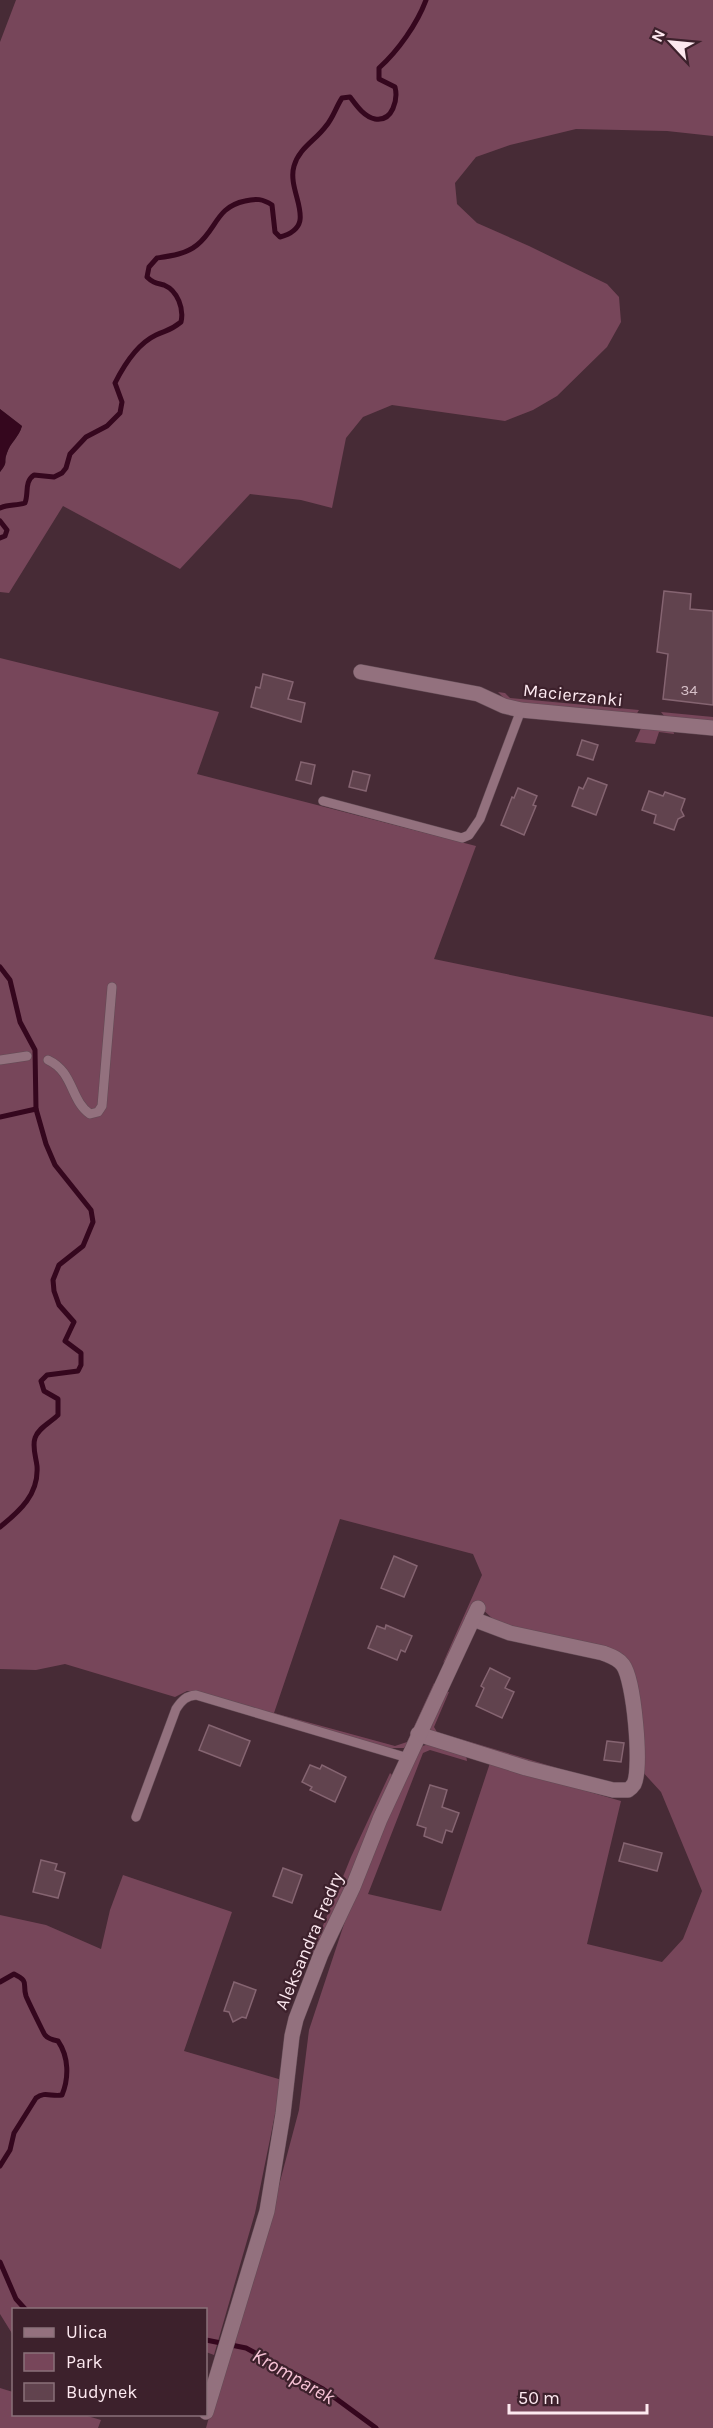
<svg xmlns="http://www.w3.org/2000/svg" width="713" height="2428" font-family="Karla,sans-serif">
	<style>
		.green { fill: #77465a }
		.water { fill: #35071e }
		.lines { fill: none; stroke-linecap: round; stroke-linejoin: round }
		.stream { stroke: #35071e; stroke-width: 5 }
		.building { fill: #61434e; stroke: #856471; stroke-width: 1.5 }
		.service-casing { stroke: #634b55; stroke-width: 10 }
		.minor-casing { stroke: #634b55; stroke-width: 16 }
		.service { stroke: #93717e; stroke-width: 9 }
		.minor { stroke: #93717e; stroke-width: 15 }
		.labels { text-anchor: middle; stroke-width: 4.5; stroke-linejoin: round; paint-order: stroke }
		.number-label { font-size: 15px; fill: #d6c0c8 }
		.street-label { font-size: 18px; fill: #fde9f0; stroke: #3d212c }
		.water-label { font-size: 20px; font-style: italic; fill: #f6c2d5; stroke: #3d212c }
	</style>
	<rect width="100%" height="100%" fill="#472b36"/>
	<!-- green -->
	<g class="green">
		<path d="M16 0H713V136L667 131 576 129 510 145 476 157 455 183 457 204 477 223 529 246 607 284 619 297 621 322 607 347 557 396 533 410 505 421 392 405 363 417 346 438 332 508 301 500 250 494 180 569 63 506 9 593 0 592V472C9 461 3 463 7 453 10 443 19 437 22 426L0 409V42Z"/>
		<path d="M0 658 219 712 197 774 476 846 434 959 713 1017V2428H206L232 2334 265 2238 299 2110 309 2030 348 1912 385 1820 419 1747 429 1744 466 1755 467 1761 430 1750 423 1753 368 1894 441 1911 490 1763 621 1801 587 1944 662 1962 683 1939 702 1891 661 1792 640 1769 625 1662 495 1621 477 1604 453 1653 443 1663 482 1575 473 1554 340 1519 274 1713 395 1746 407 1742 434 1683 435 1690 409 1744 404 1748H388L196 1692 187 1691 175 1697 65 1664 36 1670 0 1669Z"/>
		<path d="M498 692 505 693 510 698 639 710 636 715 507 701Z"/>
		<path d="M661 712 713 717V723L665 717Z"/>
		<path d="M642 726 673 729 674 734 659 732 655 744 635 742Z"/>
		<path d="M443 1692H449L434 1727 437 1732 584 1776 582 1779 430 1732 429 1727Z"/>
		<path d="M390 1773 393 1776 318 1953 311 1955 351 1857Z"/>
		<path d="M123 1875 232 1912 184 2051 282 2080 255 2213 214 2355 206 2352V2310H14L13 2335 0 2314V1915L46 1925 101 1949 110 1910Z"/>
		<path d="M0 2388 13 2392 14 2414 84 2415 101 2420 98 2428H0Z"/>
	</g>
	<!-- water -->
	<path class="water" d="M0 409 22 426C19 437 10 443 7 453 3 463 9 461 0 472Z"/>
	<g class="lines">
		<!-- stream -->
		<g class="stream">
			<path d="M0 508C8 504 16 506 25 503 29 492 24 482 34 475L54 477 62 473 66 468 70 454 86 437 107 426 120 413 122 402 115 383C124 365 137 344 156 335 167 330 170 331 181 322 184 309 178 291 164 285 156 283 153 283 147 277L149 267 157 258C171 256 186 254 197 245 217 229 216 207 245 201 256 198 263 199 272 205L275 232 280 237C321 226 286 193 294 166 299 148 316 140 326 126 333 118 336 107 342 98L350 97C356 105 364 117 375 119 393 122 398 99 395 87L379 79V68C398 51 417 24 426 0"/>
			<path d="M0 521 7 530 5 536 0 538"/>
			<path d="M0 967 10 980 20 1022 35 1050 36 1109 46 1144 55 1165 91 1210 93 1222 83 1246 59 1265 53 1280 54 1291 59 1305 74 1322 65 1341 81 1353V1365L78 1371 47 1375 41 1381 44 1391 58 1399V1415C51 1422 38 1428 35 1438 32 1447 36 1457 37 1466 39 1494 20 1511 0 1527"/>
			<path d="M0 1117 36 1109"/>
			<path d="M0 1982 14 1974C30 1982 22 1983 26 1996 27 1999 44 2034 45 2035 48 2039 53 2040 58 2041 69 2057 69 2078 62 2095 51 2097 45 2091 36 2098L14 2133 10 2150 0 2166"/>
			<path d="M0 2262 16 2299 26 2310"/>
			<path d="M206 2340 246 2348 323 2389 376 2428"/>
		</g>
	</g>
	<!-- building -->
	<g class="building">
		<path d="M664 591 691 594 690 609 713 611V705L663 699 668 654 657 652Z"/>
		<path d="M263 674 293 682 288 699 305 703 301 722 251 707 256 687 260 688Z"/>
		<path d="M582 740 598 745 593 760 577 755Z"/>
		<path d="M301 762 315 765 311 784 296 780Z"/>
		<path d="M353 771 370 775 366 791 349 787Z"/>
		<path d="M588 778 607 785 596 815 572 806 579 787 583 789Z"/>
		<path d="M518 788 537 796 533 805 536 806 524 835 501 825 512 797 514 798Z"/>
		<path d="M649 791 663 796 665 792 685 799 681 810 684 816 678 819 674 830 654 823 656 815 642 810Z"/>
		<path d="M394 1556 417 1566 404 1597 381 1588Z"/>
		<path d="M386 1625 412 1636 405 1652 401 1650 397 1660 368 1648 377 1626 385 1629Z"/>
		<path d="M490 1668 510 1678 505 1688 514 1692 502 1718 476 1706 484 1688 481 1686Z"/>
		<path d="M209 1725 250 1741 240 1766 199 1750Z"/>
		<path d="M607 1741 624 1743 621 1762 604 1760Z"/>
		<path d="M310 1765 320 1769 322 1765 346 1777 335 1802 310 1790 312 1787 302 1782Z"/>
		<path d="M430 1785 447 1790 442 1807 459 1813 452 1832 446 1830 442 1843 424 1836 426 1828 417 1825Z"/>
		<path d="M624 1843 662 1853 657 1871 619 1861Z"/>
		<path d="M41 1860 57 1864 55 1870 65 1873 58 1898 33 1892Z"/>
		<path d="M283 1868 302 1875 292 1903 273 1896Z"/>
		<path d="M234 1982 256 1990 246 2018 242 2017 233 2022 229 2012 224 2011Z"/>
	</g>
	<g class="lines">
		<defs>
			<g id="service">
				<path d="M323 801 462 838 469 835 480 819 521 710"/>
				<path d="M0 1060 27 1056"/>
				<path d="M48 1060C74 1072 70 1100 90 1114L98 1112 102 1106 112 987"/>
				<path d="M136 1817 176 1709C182 1700 186 1696 196 1695L408 1758"/>
			</g>
			<g id="minor">
				<path d="M361 672 478 694 504 706 521 710 713 728"/>
				<path d="M418 1734 526 1768 613 1790H628C631 1788 632 1787 634 1784 642 1767 634 1680 623 1665 618 1658 610 1656 603 1653L510 1633 473 1619"/>
				<path d="M206 2412 267 2211 283 2114 292 2036 296 2019 321 1954 353 1887 380 1819 478 1608"/>
			</g>
		</defs>
		<!-- service casing -->
		<use href="#service" class="service-casing"/>
		<!-- minor casing -->
		<use href="#minor" class="minor-casing"/>
		<!-- service -->
		<use href="#service" class="service"/>
		<!-- minor -->
		<use href="#minor" class="minor"/>
	</g>
	<g class="labels">
		<!-- number labels -->
		<g class="number-label">
			<text x="689" y="695">34</text>
		</g>
		<!-- street labels -->
		<g class="street-label">
			<text transform="translate(573 695) rotate(6)" y="6">Macierzanki</text>
			<text transform="translate(309 1941) rotate(-67)" y="6">Aleksandra Fredry</text>
		</g>
		<!-- water labels -->
		<g class="water-label">
			<text transform="translate(294 2376) rotate(30)" y="7">Kromparek</text>
		</g>
	</g>
	<!-- legend -->
	<rect x="12" y="2308" width="195" height="108" fill="#3d212c" stroke="#8a717a" stroke-width="1.5"/>
	<rect x="24" y="2328" width="30" height="9" fill="#93717e" stroke="#8a717a" stroke-width="1.5"/>
	<text x="66" y="2338" font-size="18" fill="#fde9f0">Ulica</text>
	<rect x="24" y="2353" width="30" height="18" fill="#77465a" stroke="#8a717a" stroke-width="1.5"/>
	<text x="66" y="2368" font-size="18" fill="#fde9f0">Park</text>
	<rect x="24" y="2383" width="30" height="18" fill="#61434e" stroke="#8a717a" stroke-width="1.5"/>
	<text x="66" y="2398" font-size="18" fill="#fde9f0">Budynek</text>
	<!-- north arrow -->
	<g transform="translate(671 42) rotate(296)" stroke="#3d212c" stroke-width="4.5" paint-order="stroke">
	<path d="M0-4.5L10 22L0 15L-10 22Z" fill="#fde9f0"/>
	<text y="-9" font-size="16" font-weight="bold" text-anchor="middle" fill="#fde9f0">N</text>
	</g>
	<!-- scale -->
	<path d="M509 2404v9h138v-9" fill="none" stroke="#fde9f0" stroke-width="3"/>
	<text x="518" y="2404" font-size="18" fill="#fde9f0" stroke="#3d212c" stroke-width="4.5" paint-order="stroke">50 m</text>
</svg>
